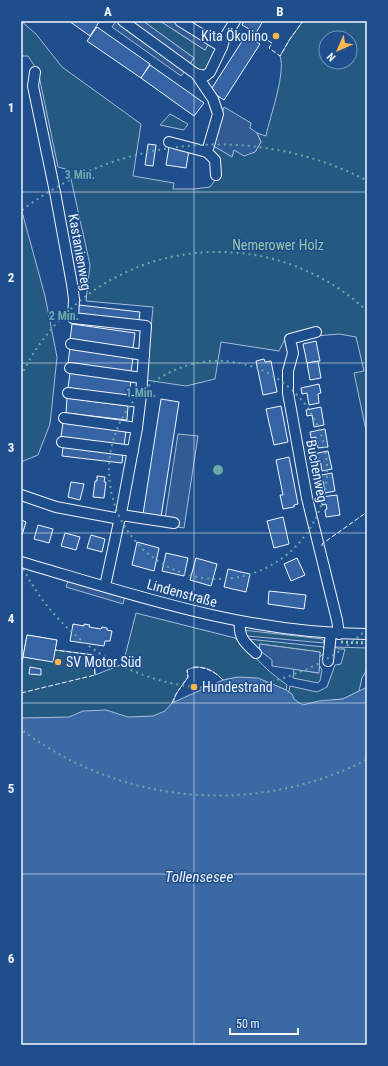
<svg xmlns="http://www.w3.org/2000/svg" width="388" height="1066" font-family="'Roboto Condensed',sans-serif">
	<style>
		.green { fill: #245a82; stroke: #a8bbd7; fill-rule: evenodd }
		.parking { fill: #305b95; stroke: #a8bbd7 }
		.water { fill: #3b69a3; stroke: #a8bbd7 }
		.building { fill: #3563a3; stroke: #f2f6ff }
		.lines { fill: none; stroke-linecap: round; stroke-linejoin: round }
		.minor-casing { stroke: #f2f6ff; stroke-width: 12 }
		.minor { stroke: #1f4e8c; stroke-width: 10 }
		.hedge { stroke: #97c8a6; stroke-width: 3; stroke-dasharray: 2 3; stroke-linecap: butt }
		.fence { stroke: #f2f6ff; stroke-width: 1; stroke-dasharray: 5 2; stroke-linecap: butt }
		.grid { fill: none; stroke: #f2f6ff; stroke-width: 1; stroke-opacity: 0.55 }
		.ring { fill: none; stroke: #6aa9a8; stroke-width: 2; stroke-dasharray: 2 4 }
		.poi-dot { fill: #ffb74d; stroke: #1f4e8c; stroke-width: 1.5 }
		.labels { text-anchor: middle; stroke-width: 3; stroke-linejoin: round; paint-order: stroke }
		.poi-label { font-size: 14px; fill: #f2f6ff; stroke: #1f4e8c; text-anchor: start }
		.park-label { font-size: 14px; fill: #97c8a6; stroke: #1f4e8c }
		.street-label { font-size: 14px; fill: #f2f6ff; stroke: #1f4e8c }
		.water-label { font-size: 15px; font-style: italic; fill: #f2f6ff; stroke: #1f4e8c }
		.centre { fill: #6aa9a8; stroke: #1f4e8c; stroke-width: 2 }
		.ring-label { font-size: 12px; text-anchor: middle; font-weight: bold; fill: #6aa9a8; stroke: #1f4e8c; stroke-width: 3; stroke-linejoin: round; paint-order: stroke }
		.neatline { fill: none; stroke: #f2f6ff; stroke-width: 1.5 }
		.grid-label { font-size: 13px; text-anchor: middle; font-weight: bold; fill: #f2f6ff }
	</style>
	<rect width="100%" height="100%" fill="#1f4e8c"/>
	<!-- green -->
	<g class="green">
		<path d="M21 21 36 34 62 67 141 124 133 176 174 183 173 189H194L210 187 218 176 210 151 212 145 232 156 234 150 255 152 261 142 257 133 266 136C270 116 286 73 280 56L290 39 303 21H367V435L354 373 364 371 356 337 339 334 316 336 287 335 279 351 221 342 215 379 186 386 146 380 153 307 86 301 90 265 69 170 58 167 38 71 28 56H21ZM326 38H350V62H326Z"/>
		<path d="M143 21H160L205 50 209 43 215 47 216 51C208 68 209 78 189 65L194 58Z"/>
		<path d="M170 114 188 124 184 130 160 125Z"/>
		<path d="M21 208 45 296 57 357 50 424 38 455 21 462Z"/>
		<path d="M136 613 235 638 270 672 287 685 286 690C261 679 251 674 223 680 214 670 201 663 187 670L188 677C180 689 171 696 174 712L21 744V667L27 635 57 640 55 650 94 655 95 675 123 664Z"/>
		<path d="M243 630 323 639 324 643 247 636Z"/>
		<path d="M248 639 324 647V653L320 657V652L260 644 259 650H256Z"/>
		<path d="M335 647 367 648V669L362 678 359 691 343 699 333 700 322 708 286 705 290 686 317 692 327 687 335 665 341 664 345 649H339Z"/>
		<path d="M320 666 322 670 320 681 318 683 293 678 294 669 318 673Z"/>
	</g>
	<!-- parking -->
	<g class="parking">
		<path d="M116 21 185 71 181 76 112 27Z"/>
		<path d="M128 21H143L194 58 189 65Z"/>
		<path d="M160 21H175L209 43 205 50Z"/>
		<path d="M224 107 251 123 250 128 257 133 261 142 255 152 244 156 234 150 232 157 212 145Z"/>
		<path d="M178 434 198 436 184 528 164 525Z"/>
		<path d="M69 578 125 596 123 604 66 587Z"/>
		<path d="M260 644 320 652 319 673 272 666V660L259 650Z"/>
	</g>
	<!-- water -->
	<path class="water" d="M238 677 258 678 286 690 292 694 294 699 298 702 303 705 319 701 343 699 367 687V1045H21V718L69 717 83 711 106 710 128 717 153 716 165 711 172 703 223 680Z"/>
	<!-- building -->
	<g class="building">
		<path d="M69 21H98L99 22 90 36Z"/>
		<path d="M244 21H263L256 33 242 25Z"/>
		<path d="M97 27 150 64 141 78 87 41Z"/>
		<path d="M246 35 260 44 224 100 210 91Z"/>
		<path d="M150 65 204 103 194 116 141 78Z"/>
		<path d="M148 144 156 145 153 166 145 165Z"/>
		<path d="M169 147 189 150 186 168 166 165Z"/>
		<path d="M79 305 140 312 139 321 78 314Z"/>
		<path d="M72 324 135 333 133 348 70 340Z"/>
		<path d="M316 341 320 361 307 363 303 344Z"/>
		<path d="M70 348 133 357 131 372 68 363Z"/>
		<path d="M264 359 265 362 271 361 277 392 263 395 256 361Z"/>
		<path d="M318 361 321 378 310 380 307 363Z"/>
		<path d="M70 373 131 381 129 396 68 388Z"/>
		<path d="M319 384 321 393 318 394 319 403 309 405 307 393 302 394 301 388Z"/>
		<path d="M67 398 128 406 127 420 66 413Z"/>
		<path d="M161 399 179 402 161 517 143 514Z"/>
		<path d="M281 406 288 442 274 445 266 409Z"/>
		<path d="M321 407 324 425 314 427 312 415 307 416 306 410Z"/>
		<path d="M63 422 126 431 124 446 61 437Z"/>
		<path d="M325 429 328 447 318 448 316 437 311 438 310 432Z"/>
		<path d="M63 447 123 454 122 463 62 456Z"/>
		<path d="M328 451 332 469 322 471 320 459 315 460 313 454Z"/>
		<path d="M289 457 298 504 294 505V507L283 509 280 495H283L276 460Z"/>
		<path d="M332 473 335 491 325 493 323 481 318 482 317 476Z"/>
		<path d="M97 476 105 477 104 482H106L104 498 93 497 95 481H97Z"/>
		<path d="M71 482 84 484 80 500 68 497Z"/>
		<path d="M337 495 340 515 326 517 325 510 327 509 326 504 322 505 321 497Z"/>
		<path d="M283 517 289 544 274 548 267 521Z"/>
		<path d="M21 520 26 522 22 535H21Z"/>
		<path d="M38 525 53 529 49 543 34 539Z"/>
		<path d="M65 533 80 537 76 550 61 546Z"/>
		<path d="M91 535 105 539 102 552 87 548Z"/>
		<path d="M137 542 159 548 154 571 132 565Z"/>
		<path d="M166 553 188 558 184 576 162 571Z"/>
		<path d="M196 558 217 564 211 586 190 580Z"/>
		<path d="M297 558 305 575 291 581 284 564Z"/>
		<path d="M228 569 250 574 246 592 224 587Z"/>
		<path d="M269 591 306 595 304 609 268 604Z"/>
		<path d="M73 624 84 626V624L90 625 89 627 101 629 102 627 107 628V630L112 631 110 641H105L104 646 70 641Z"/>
		<path d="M27 635 57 640 53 662 23 657Z"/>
		<path d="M30 667 41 669V675L29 674Z"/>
	</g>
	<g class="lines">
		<defs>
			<g id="minor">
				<path d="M123 21 196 74 205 76 210 72 222 47 180 21"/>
				<path d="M222 47 225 37 235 21"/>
				<path d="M35 72 33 86 55 192 72 284 74 299 73 318 146 326 141 395 137 428 122 508 105 586"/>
				<path d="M196 74 213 99 218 114 207 152 215 160 216 175"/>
				<path d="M169 142 207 152"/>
				<path d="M316 332 290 339 293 353 288 371V393L307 498 337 620 339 634"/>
				<path d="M71 344 144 355"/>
				<path d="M70 368 142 378"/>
				<path d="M68 393 140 402"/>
				<path d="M64 418 137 428"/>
				<path d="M62 442 133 451"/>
				<path d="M21 495 56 507 120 519"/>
				<path d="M121 515 174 523"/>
				<path d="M21 562C134 595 248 634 367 634"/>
				<path d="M240 622C238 637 245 643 256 653"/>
				<path d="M328 661 331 633"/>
			</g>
		</defs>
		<!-- minor casing -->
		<use href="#minor" class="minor-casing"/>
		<!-- minor -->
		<use href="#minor" class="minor"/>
		<!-- hedge -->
		<path class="hedge" d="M341 642 367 643"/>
		<!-- fence -->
		<g class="fence">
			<path d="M256 33 272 43 269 48 280 56 290 39 303 21"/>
			<path d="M322 546V544L367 512"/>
			<path d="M21 667 23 657"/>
			<path d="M193 667C206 667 214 671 223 680"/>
			<path d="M21 693 95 675 94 655 55 650"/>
			<path d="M172 703 176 694 188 677 187 670"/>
		</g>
	</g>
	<!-- grid -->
	<path class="grid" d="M194 21V1045M21 192H367M21 363H367M21 533H367M21 703H367M21 874H367"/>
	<!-- distance rings -->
	<g class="ring">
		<circle cx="218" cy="470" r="109"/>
		<path d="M367 629A218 218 0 0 1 21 564M21 376A218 218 0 0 1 367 311"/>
		<path d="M366 760A326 326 0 0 1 22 730M22 210A326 326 0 0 1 366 180"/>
	</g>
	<!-- markers -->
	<g class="poi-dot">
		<circle cx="276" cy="36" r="4"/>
		<circle cx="58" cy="662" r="4"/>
		<circle cx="194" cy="687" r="4"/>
	</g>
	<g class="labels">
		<!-- poi labels -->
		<g class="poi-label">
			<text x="268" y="41" text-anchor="end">Kita Ökolino</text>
			<text x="66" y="667">SV Motor Süd</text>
			<text x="202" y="692">Hundestrand</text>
		</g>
		<!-- park labels -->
		<g class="park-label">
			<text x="278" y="250">Nemerower Holz</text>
		</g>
		<!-- street labels -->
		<g class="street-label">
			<text transform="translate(80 252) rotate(80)" y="5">Kastanienweg</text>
			<text transform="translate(317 471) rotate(79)" y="5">Buchenweg</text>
			<text transform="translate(182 593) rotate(15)" y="5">Lindenstraße</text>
		</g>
		<!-- water labels -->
		<g class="water-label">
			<text x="199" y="882">Tollensesee</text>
		</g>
	</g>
	<circle cx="218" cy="470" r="6" class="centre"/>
	<g class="ring-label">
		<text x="80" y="179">3 Min.</text>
		<text x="64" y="320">2 Min.</text>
		<text x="141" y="397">1 Min.</text>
	</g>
	<!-- border -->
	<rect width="388" height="1066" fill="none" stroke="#1f4e8c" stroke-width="44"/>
	<!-- north arrow -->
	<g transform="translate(338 50) rotate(225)"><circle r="19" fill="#1f4e8c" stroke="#7391ba"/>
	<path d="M0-3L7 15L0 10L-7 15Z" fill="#ffb74d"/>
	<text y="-6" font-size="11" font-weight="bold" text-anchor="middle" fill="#f2f6ff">N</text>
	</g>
	<!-- scale -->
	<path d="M230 1028v6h68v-6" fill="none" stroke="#f2f6ff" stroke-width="2"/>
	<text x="236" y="1028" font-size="12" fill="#f2f6ff" stroke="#1f4e8c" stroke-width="3" paint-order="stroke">50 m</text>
	<rect x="22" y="22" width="344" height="1022" class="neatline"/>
	<g class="grid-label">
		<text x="108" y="16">A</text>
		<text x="280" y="16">B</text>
		<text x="11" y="112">1</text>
		<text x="11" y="282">2</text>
		<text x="11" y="452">3</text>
		<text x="11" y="623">4</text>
		<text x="11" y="793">5</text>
		<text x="11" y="963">6</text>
	</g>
</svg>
